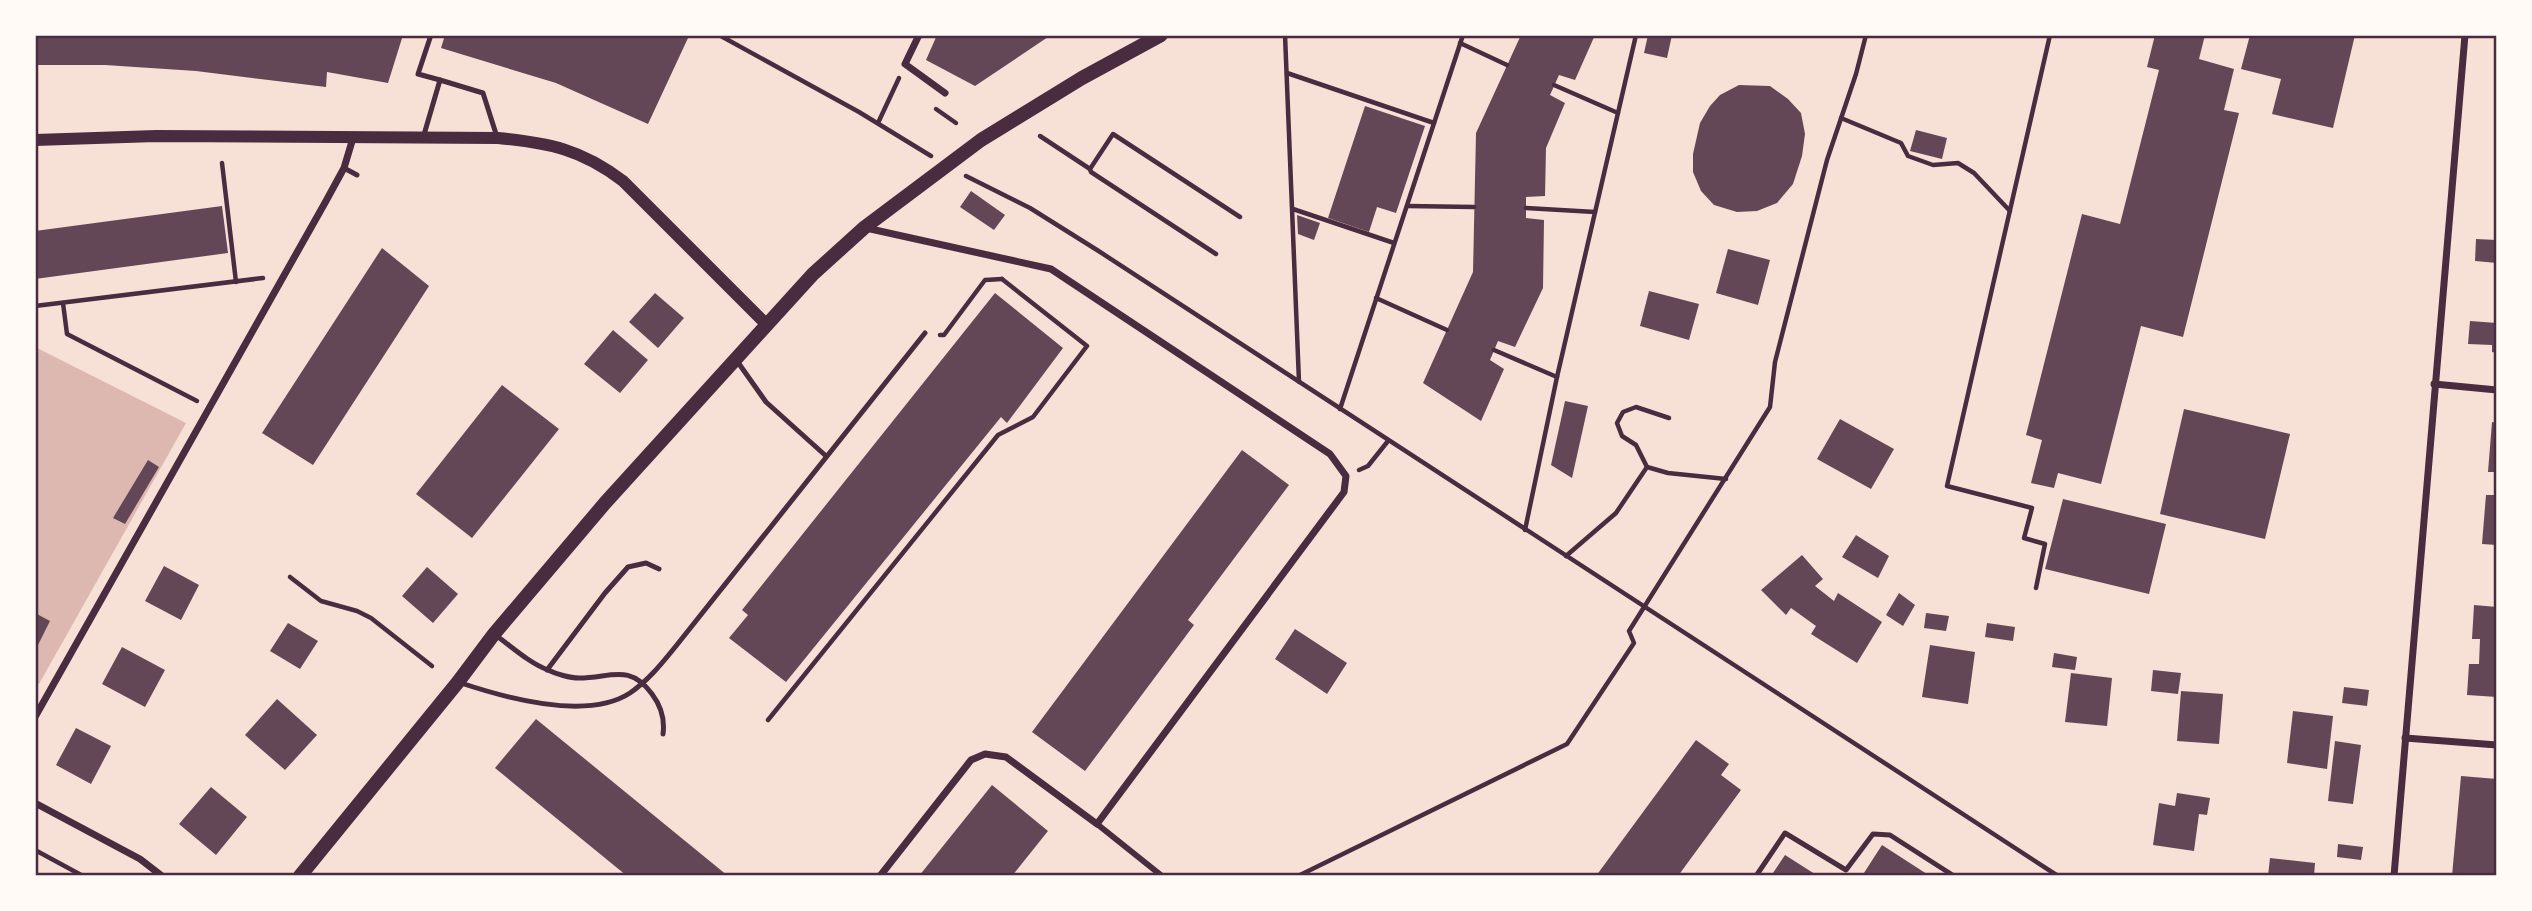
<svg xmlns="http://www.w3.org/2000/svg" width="2532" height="911" font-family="'Titillium Web',sans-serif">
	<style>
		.water { fill: #dcb8b0 }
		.building { fill: #644757 }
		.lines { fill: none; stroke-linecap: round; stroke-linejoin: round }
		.path { stroke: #4a2c40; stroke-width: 4.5 }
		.service { stroke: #4a2c40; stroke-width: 5 }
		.pedestrian { stroke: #4a2c40; stroke-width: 6 }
		.minor { stroke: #4a2c40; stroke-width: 7 }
		.tertiary { stroke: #4a2c40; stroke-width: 12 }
		.secondary { stroke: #4a2c40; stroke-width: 14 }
		.neatline { fill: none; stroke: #4a2c40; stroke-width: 2.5 }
	</style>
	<rect width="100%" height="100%" fill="#f7e1d7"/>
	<!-- water -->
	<path class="water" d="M35 347 186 423 39 684 35 683Z"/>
	<!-- building -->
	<g class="building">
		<path d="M35 35H403L388 83 327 72 326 87 196 71 105 65H35Z"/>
		<path d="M445 35H682L688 38 648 124 556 83 441 48Z"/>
		<path d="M937 35H1051L975 86 926 60Z"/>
		<path d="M1521 35H1595L1575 80 1559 75 1550 95 1565 103 1546 148 1545 196 1526 197V218L1544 220 1543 288 1515 347 1498 341 1490 360 1504 369 1481 421 1423 383 1473 272 1476 133Z"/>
		<path d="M1648 35H1672L1667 58 1644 53Z"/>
		<path d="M2155 35H2205L2199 59 2234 69 2224 110 2239 113 2183 337 2141 326 2101 484 2058 473 2054 488 2031 483 2042 440 2026 435 2082 214 2120 224 2159 70 2147 67Z"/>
		<path d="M2250 35H2355L2333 128 2272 114 2281 79 2241 69Z"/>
		<path d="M1739 85 1770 86 1788 99 1801 113 1805 134 1802 156 1793 184 1777 203 1757 211 1737 212 1714 205 1701 191 1693 172V154L1700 123 1710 106 1720 95Z"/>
		<path d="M1365 106 1425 126 1396 213 1377 207 1369 232 1328 218Z"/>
		<path d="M1916 130 1947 138 1942 159 1910 151Z"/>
		<path d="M971 191 1005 215 994 230 960 207Z"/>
		<path d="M222 206 228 253 35 279V231Z"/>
		<path d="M1297 215 1320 223 1314 240 1298 234Z"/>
		<path d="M2476 239 2497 240V263L2475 261Z"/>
		<path d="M382 248 429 286 313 465 262 433Z"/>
		<path d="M1728 249 1770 260 1758 305 1716 293Z"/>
		<path d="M1649 291 1699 304 1689 340 1640 326Z"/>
		<path d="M655 293 684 318 658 348 629 322Z"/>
		<path d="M995 293 1063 348 1007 423 1001 417 786 682 729 638 748 615 742 610Z"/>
		<path d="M2470 321 2497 323V353L2492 352V345L2468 344Z"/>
		<path d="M613 330 648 360 620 393 584 364Z"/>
		<path d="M502 385 559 429 472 538 416 494Z"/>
		<path d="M1565 401 1588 406 1572 478 1551 465Z"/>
		<path d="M2184 409 2290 434 2265 539 2160 514Z"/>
		<path d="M1840 419 1894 449 1871 489 1817 459Z"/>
		<path d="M2492 422 2497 423V472H2488Z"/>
		<path d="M1242 450 1289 485 1188 620 1194 625 1085 771 1032 732Z"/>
		<path d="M148 460 159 467 125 524 113 518Z"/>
		<path d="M2486 495H2497V545L2482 544Z"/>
		<path d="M2063 499 2166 524 2149 594 2045 569Z"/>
		<path d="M1856 535 1889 556 1878 578 1842 557Z"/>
		<path d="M1802 555 1823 579 1815 586 1834 601 1838 593 1882 622 1857 663 1811 634 1816 626 1791 608 1786 615 1761 590Z"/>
		<path d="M164 566 199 585 181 620 145 601Z"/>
		<path d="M427 567 458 594 433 623 402 596Z"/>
		<path d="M1899 593 1915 605 1903 626 1886 615Z"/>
		<path d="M2474 605 2497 607V697L2467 695 2469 664H2479L2480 639H2472Z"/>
		<path d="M35 613 50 621 35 651Z"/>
		<path d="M1926 613 1949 616 1946 631 1924 628Z"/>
		<path d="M288 623 318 641 300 669 270 651Z"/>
		<path d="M1987 623 2015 627 2013 641 1985 637Z"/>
		<path d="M1295 629 1347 663 1327 694 1275 659Z"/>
		<path d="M1930 645 1975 652 1968 704 1922 697Z"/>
		<path d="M122 647 165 670 145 707 102 684Z"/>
		<path d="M2054 653 2077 657 2075 670 2052 667Z"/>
		<path d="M2153 670 2181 673 2178 694 2151 691Z"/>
		<path d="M2071 673 2112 678 2107 726 2065 722Z"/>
		<path d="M2344 687 2369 690 2367 706 2342 703Z"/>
		<path d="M2181 691 2223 694 2219 744 2177 741Z"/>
		<path d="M277 699 317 735 285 770 245 735Z"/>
		<path d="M2293 711 2333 716 2327 769 2287 763Z"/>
		<path d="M536 719 728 876H627L495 768Z"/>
		<path d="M76 728 111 746 91 784 56 765Z"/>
		<path d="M1696 740 1729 764 1721 775 1741 790 1678 876H1596Z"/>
		<path d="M2335 741 2361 745 2353 804 2328 801Z"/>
		<path d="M2461 776 2497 779V876H2452Z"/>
		<path d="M992 785 1048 831 1012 876H919Z"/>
		<path d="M211 787 247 817 216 855 179 824Z"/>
		<path d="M2177 793 2210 798 2207 815 2199 814 2194 851 2153 845 2159 803 2175 806Z"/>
		<path d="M2338 844 2363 847 2361 860 2337 857Z"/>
		<path d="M1882 845 1930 876H1862Z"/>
		<path d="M1785 855 1818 876H1771Z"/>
		<path d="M2270 858 2315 863 2314 876H2268Z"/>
	</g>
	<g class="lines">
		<!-- path -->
		<g class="path">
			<path d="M719 35 859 112 931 156"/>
			<path d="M1285 35 1299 382"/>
			<path d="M1460 43 1507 65"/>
			<path d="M1287 73 1434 123"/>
			<path d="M1554 85 1618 113"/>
			<path d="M936 109 956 123"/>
			<path d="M1841 118 1901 143 1908 156 1933 165 1958 163 1974 173 2010 211"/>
			<path d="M878 123 899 78"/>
			<path d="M1040 136 1090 169"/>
			<path d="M222 163 236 282"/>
			<path d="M966 176 1030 208 1097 250 2058 876"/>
			<path d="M1407 206 1474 207"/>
			<path d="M1526 208 1595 212"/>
			<path d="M1293 209 1394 243"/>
			<path d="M1216 254 1091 172 1090 169 1113 134 1240 217"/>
			<path d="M1376 298 1447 330"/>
			<path d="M63 303 67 334 197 401"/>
			<path d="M35 306 263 278"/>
			<path d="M940 335H944L985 280 1002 279"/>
			<path d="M1494 350 1557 377"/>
			<path d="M1340 409 1463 35"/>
			<path d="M1647 467 1636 445 1622 436 1617 423 1623 412 1636 407 1669 418"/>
			<path d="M1359 470 1368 466 1388 441"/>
			<path d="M1525 530 1557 377 1636 35"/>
			<path d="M1566 556 1616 513 1647 467 1668 473 1726 479"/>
			<path d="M290 577 321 601 357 611 371 618 432 666"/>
			<path d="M2036 588 2045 544 2024 538 2032 508 1947 486 2050 35"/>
			<path d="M768 720 998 435 1033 417 1087 346 1002 279"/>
			<path d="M35 850 83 876"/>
			<path d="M1298 876 1567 744 1634 643 1629 631 1770 407 1775 362 1827 160 1856 74 1866 35"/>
		</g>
		<!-- service -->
		<g class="service">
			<path d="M431 35 418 74 440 80"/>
			<path d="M423 138 440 80 483 93 497 137"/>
			<path d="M344 168 357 175"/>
			<path d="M737 361 766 402 826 456"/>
			<path d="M494 634C511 646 529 663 548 670 556 674 570 678 579 678 611 678 629 663 652 694 661 706 665 719 663 734"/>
			<path d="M547 670 605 593 628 567 646 563 659 569"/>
			<path d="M461 683C506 698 587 721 630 693 649 680 662 663 676 646L925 333"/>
			<path d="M1756 876 1785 833 1846 870 1873 834 1890 835 1954 876"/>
		</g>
		<!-- pedestrian -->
		<path class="pedestrian" d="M1097 824 1162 876"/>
		<!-- minor -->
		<g class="minor">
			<path d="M919 35 905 64 945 93"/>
			<path d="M866 228 1051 269 1330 454 1346 476 1344 492 1097 824 1006 757 985 754 971 760 880 876"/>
			<path d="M2434 384 2497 390"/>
			<path d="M35 717 326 201 344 168 353 138"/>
			<path d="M2405 738 2497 745"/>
			<path d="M35 803 140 859 162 876"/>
			<path d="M2394 876 2465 35"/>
		</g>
		<!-- tertiary -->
		<path class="tertiary" d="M35 140 156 136 498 138C549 143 581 149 623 181L766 324"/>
		<!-- secondary -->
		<path class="secondary" d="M300 876 458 682 494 634 605 503 813 274 865 227 981 140 1082 78 1161 35"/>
	</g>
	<!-- border -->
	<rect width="2532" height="911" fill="none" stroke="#fffaf5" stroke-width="74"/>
	<rect x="37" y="37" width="2458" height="837" class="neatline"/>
</svg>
